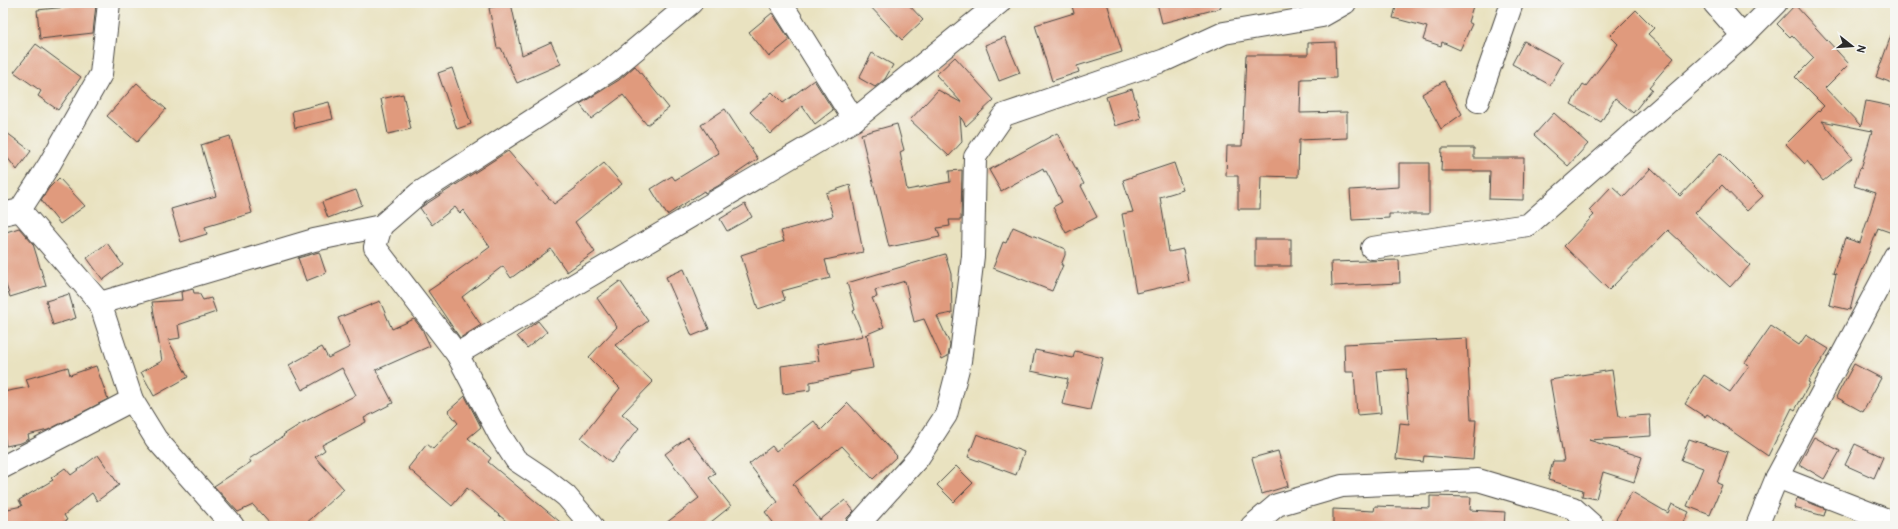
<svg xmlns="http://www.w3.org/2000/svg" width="1898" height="529" font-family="Pangolin,sans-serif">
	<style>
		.building { fill: #e09a7d }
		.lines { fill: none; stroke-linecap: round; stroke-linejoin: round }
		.minor-casing { stroke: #484641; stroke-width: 24 }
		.minor { stroke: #fff; stroke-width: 22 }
	</style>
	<rect width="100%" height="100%" fill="#f6f6f2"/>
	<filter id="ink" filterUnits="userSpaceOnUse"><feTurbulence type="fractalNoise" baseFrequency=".025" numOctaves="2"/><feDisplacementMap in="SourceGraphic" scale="8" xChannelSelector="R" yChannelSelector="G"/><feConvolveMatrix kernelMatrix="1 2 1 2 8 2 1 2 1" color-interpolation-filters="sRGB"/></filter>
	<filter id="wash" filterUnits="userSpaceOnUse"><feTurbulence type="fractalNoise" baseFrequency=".012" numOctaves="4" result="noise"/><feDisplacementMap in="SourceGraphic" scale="16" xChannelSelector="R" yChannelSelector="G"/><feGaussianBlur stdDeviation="0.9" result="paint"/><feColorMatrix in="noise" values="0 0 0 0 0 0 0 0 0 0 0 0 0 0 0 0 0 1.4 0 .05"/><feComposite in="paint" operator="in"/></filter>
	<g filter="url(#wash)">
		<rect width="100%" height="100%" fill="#e9e2c0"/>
		<g id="blocks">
			<!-- building -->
			<g class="building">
				<path d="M511 3 522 55 551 42 561 64 517 83 501 48H497L489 8Z"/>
				<path d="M867 3H907L923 20 902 40Z"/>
				<path d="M1071 3H1107L1122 52 1077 66 1079 72 1052 81 1035 25 1074 13Z"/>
				<path d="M1157 3H1220L1221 8 1162 23Z"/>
				<path d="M1397 3H1474L1468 22 1472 24 1460 50 1442 42 1441 46 1423 40 1427 27 1393 18Z"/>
				<path d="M96 4 93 33 40 39 37 10Z"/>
				<path d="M1795 5 1849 64 1825 88 1861 126 1866 101 1895 107V234L1878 228 1855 290 1850 310 1829 305 1836 274 1833 273 1845 238 1860 243 1876 193 1854 186 1860 168 1861 169 1872 131 1822 121 1852 158 1823 181 1807 161 1805 164 1786 144 1824 106 1795 77 1814 58 1792 35 1790 37 1777 24Z"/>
				<path d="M1636 10 1654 28 1648 34 1674 58 1649 87 1652 89 1633 113 1615 98 1601 122 1571 104 1583 84 1586 86 1618 44 1610 36Z"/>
				<path d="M772 13 790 40 769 57 749 32Z"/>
				<path d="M1893 30H1895V84L1876 77Z"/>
				<path d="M1005 37 1020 73 999 81 985 45Z"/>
				<path d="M1524 41 1563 62 1550 85 1512 64Z"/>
				<path d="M1335 42 1336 78 1301 79 1300 113 1347 112V138L1299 140 1298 177 1261 176 1260 209H1238V176H1226L1227 146H1242L1246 55H1308V43Z"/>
				<path d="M36 44 81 77 58 110 38 96 41 91 14 72Z"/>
				<path d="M872 53 893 65 885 79 875 87 859 78Z"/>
				<path d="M955 57 994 100 966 126 960 116 962 142 949 156 910 120 938 90 962 103 936 75Z"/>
				<path d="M635 66 669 108 647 125 623 95 591 119 580 104 619 80Z"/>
				<path d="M452 68 471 124 457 129 438 73Z"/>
				<path d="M814 80 833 110 815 124 802 106 771 134 750 112 772 92 783 103Z"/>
				<path d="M1444 81 1462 114 1441 129 1422 94Z"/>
				<path d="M137 83 166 109 137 142 107 116Z"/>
				<path d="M1132 89 1141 118 1115 126 1106 97Z"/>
				<path d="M403 94 411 129 388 134 381 99Z"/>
				<path d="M329 102 333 119 295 128 292 111Z"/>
				<path d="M725 109 758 159 718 186 705 193 704 191 667 215 651 189 672 176 675 180 719 153 701 125Z"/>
				<path d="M1554 113 1588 144 1568 166 1534 135Z"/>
				<path d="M897 124 904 150 900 152 907 190 950 182 949 171 962 170 961 220H949L950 226 937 228 940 237 889 247 861 134Z"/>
				<path d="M3 130 31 151 17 170 3 152Z"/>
				<path d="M1057 133 1084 184 1081 186 1097 217 1066 233 1053 207 1062 202 1046 171 1044 172 1043 168 1001 191 989 170Z"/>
				<path d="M230 136 252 213 205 227 207 234 181 242 171 209 216 196 201 145Z"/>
				<path d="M1442 148H1474V158H1524L1523 200 1489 199 1490 171H1441Z"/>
				<path d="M508 151 554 204 577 187 576 186 604 163 622 184 575 222 595 252 567 272 551 249 511 278 503 266 462 297 481 325 460 338 428 291 449 277 490 247 463 210 460 213 455 207 432 225 420 208Z"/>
				<path d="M1720 153 1763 196 1747 211 1722 185 1695 213 1750 265 1730 287 1668 230 1609 290 1564 246 1594 215 1589 210 1612 186 1624 197 1651 168 1680 196Z"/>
				<path d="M1174 163 1183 190 1160 197 1169 252 1183 249 1189 281 1136 293 1122 214 1133 212 1123 180Z"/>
				<path d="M1399 163H1429V214H1389V218L1352 220 1350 190 1399 187Z"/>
				<path d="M59 178 85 206 60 224 41 200 49 188Z"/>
				<path d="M850 185 863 252 825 260 830 278 782 291 785 300 758 309 741 255 784 241 781 231 833 216 826 193Z"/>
				<path d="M356 190 362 205 328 218 322 202Z"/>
				<path d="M745 204 752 217 727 231 720 219Z"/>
				<path d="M1013 227 1065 249V255L1061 265H1063L1052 291 993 268 1003 242 1006 243Z"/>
				<path d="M19 228 33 244 46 286 10 297 3 276V233Z"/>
				<rect x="1255" y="239" width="36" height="27"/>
				<path d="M107 243 123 265 103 280 87 258Z"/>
				<path d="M319 252 326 273 306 281 298 258Z"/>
				<path d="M945 254 951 274 952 313 937 316 950 344 948 356 942 359 924 319 914 322 905 281 875 290 877 297 872 298 884 327 865 335H867L873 368 850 372V374L810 382V390L783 394 781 366 819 361 816 345 863 336 853 311 855 310 847 283Z"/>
				<path d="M1399 260 1400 283 1332 286 1331 262Z"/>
				<path d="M684 269 709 329 692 336 666 277Z"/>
				<path d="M620 281 648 321 615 345 653 382 622 414 639 428 611 463 581 438 620 388 589 357 617 327 597 298Z"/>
				<path d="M193 289 194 293H199L203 300 211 298 216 312 178 325 180 338 168 340 188 377 154 396 141 372 162 361 152 302 182 300 181 292Z"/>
				<path d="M69 294 76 318 53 325 46 301Z"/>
				<path d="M380 301 392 329 414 319 422 329 430 346 376 370 393 403 364 418 366 422 322 445 325 450 315 457 344 489 303 526H272L253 505 238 512 214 486 251 462 249 459 284 436 283 435 302 423 356 395 342 368 302 390 289 365 322 347 328 358 350 347 338 318Z"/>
				<path d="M538 321 547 332 527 348 517 336Z"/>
				<path d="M1771 326 1799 345 1806 335 1829 349 1808 382 1810 383 1795 410 1792 408 1768 456 1707 414 1705 417 1685 404 1704 375 1730 392 1749 366 1745 363Z"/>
				<path d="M1467 338 1471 420H1476L1473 460 1424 456 1423 462 1396 459 1400 423 1409 424 1406 369 1377 371 1381 413 1357 415 1354 372H1345L1344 344Z"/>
				<path d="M1035 350 1073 358 1075 351 1103 358 1090 410 1062 404 1068 379 1031 371Z"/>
				<path d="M1854 364 1881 378 1863 412 1836 397Z"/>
				<path d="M96 366 108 399 48 430 28 435 29 439 21 443 6 446 3 428V392L29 387 26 379 68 367 70 375Z"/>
				<path d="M1612 370 1619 417 1650 415 1651 436 1589 440 1642 457 1634 482 1603 472 1596 499 1582 496 1583 490 1548 480 1553 461H1564L1550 380Z"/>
				<path d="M465 396 481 427 468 438 491 458 488 462 565 526H512L467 488 452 506 408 468 427 444 433 449 458 423 448 411Z"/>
				<path d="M848 403 897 456 873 479 842 446 793 484 820 520 845 500 854 511 847 518 845 526H776L765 512 778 502 749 464 772 446 776 451 814 421 821 430Z"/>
				<path d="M977 434 1024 452 1016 475 968 457Z"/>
				<path d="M688 437 715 473 709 478 731 506 706 526H662L699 498 665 454Z"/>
				<path d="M1814 437 1840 451 1824 479 1799 464Z"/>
				<path d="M1689 439 1728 452 1717 483 1722 485 1710 515 1687 506 1703 468 1681 460Z"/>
				<path d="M1855 444 1883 457 1874 478 1845 465Z"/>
				<path d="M1278 451 1288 486 1262 494 1252 458Z"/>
				<path d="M98 455 119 485 97 501 92 493 64 515 67 520 57 526H3V510L22 506 19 500 53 480 51 478 65 468 71 475Z"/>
				<path d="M956 466 973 483 954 502 937 485Z"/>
				<path d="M1632 492 1668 513 1672 504 1689 512 1684 522 1691 526H1612Z"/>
				<path d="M1430 496 1471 497 1470 510 1505 512 1504 526H1333V509L1374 511 1375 506 1430 508Z"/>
				<path d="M1797 498 1826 509 1824 516 1794 508Z"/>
			</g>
		</g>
	</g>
	<g filter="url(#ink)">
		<use href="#blocks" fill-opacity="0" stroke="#484641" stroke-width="1"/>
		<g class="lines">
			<defs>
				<g id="minor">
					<path d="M781 3 854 120"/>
					<path d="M1714 3 1743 36"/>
					<path d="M1478 101 1512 3"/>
					<path d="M20 210 100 303 132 400 156 439 233 526"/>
					<path d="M3 214 20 210 49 165 101 74 109 3"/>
					<path d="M381 226 375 247 457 354 499 434 516 460 543 478 566 496 592 526"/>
					<path d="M1372 248 1528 225 1743 36 1776 3"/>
					<path d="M100 303 314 240 381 226 419 193 612 69 691 3"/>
					<path d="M457 354 854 120 999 3"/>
					<path d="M3 467 132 400"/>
					<path d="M1777 477 1895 523"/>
					<path d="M857 526 918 458 946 415 960 361 973 256 975 157 1004 115 1165 60 1224 33 1322 16 1345 3"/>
					<path d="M1252 526 1277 505 1342 486 1478 480 1573 508 1593 526"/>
					<path d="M1757 526 1777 477 1895 256"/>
				</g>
			</defs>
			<!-- minor casing -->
			<use href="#minor" class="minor-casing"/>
			<!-- minor -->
			<use href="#minor" class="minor"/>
		</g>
	</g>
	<!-- margin -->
	<rect width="1898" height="529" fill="none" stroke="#f6f6f2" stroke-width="16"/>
	<!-- north arrow -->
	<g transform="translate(1852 46) rotate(107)" stroke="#f6f6f2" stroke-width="3" paint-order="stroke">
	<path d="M0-3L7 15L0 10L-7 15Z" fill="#2b2b2b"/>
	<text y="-6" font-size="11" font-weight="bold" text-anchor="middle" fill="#2b2b2b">N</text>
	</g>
</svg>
